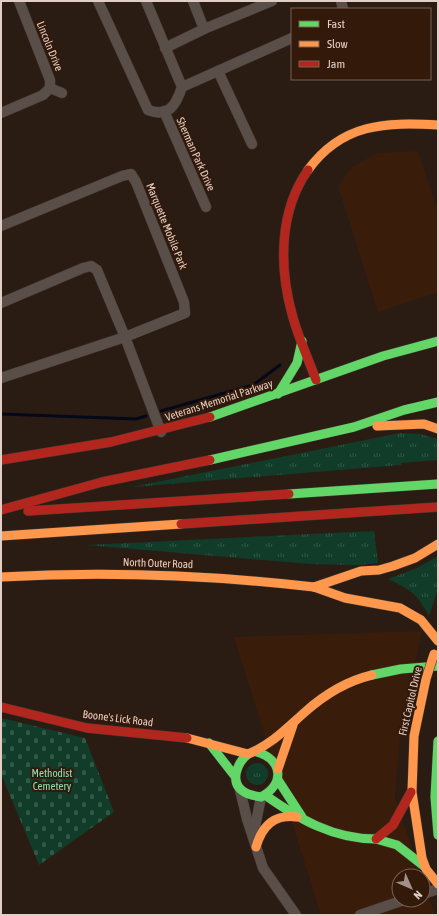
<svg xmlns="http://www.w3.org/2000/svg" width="439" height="916" font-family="'Asap Condensed',sans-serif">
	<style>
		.built { fill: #3a1c0a }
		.grass { fill: url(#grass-tufts) }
		.cemetery { fill: url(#cemetery-stones) }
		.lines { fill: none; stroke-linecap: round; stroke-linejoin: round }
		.stream { stroke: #040919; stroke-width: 3 }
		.street-casing { stroke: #433832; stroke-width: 11 }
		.fast-casing { stroke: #433832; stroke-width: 10 }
		.slow-casing { stroke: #433832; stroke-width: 10 }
		.jam-casing { stroke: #433832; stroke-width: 10 }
		.street { stroke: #5a4e49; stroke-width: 10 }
		.fast { stroke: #63d668; stroke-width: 9 }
		.slow { stroke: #ff974d; stroke-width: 9 }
		.jam { stroke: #b3261e; stroke-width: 9 }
		.slow-bridge-casing { stroke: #433832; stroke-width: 10; stroke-linecap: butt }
		.slow-bridge { stroke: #ff974d; stroke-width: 9 }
		.labels { text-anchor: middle; stroke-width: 4; stroke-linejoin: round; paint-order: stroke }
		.street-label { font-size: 11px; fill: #e1cec5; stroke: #33190a }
		.park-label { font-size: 11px; fill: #80e5b7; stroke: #33190a }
	</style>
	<defs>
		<pattern id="grass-tufts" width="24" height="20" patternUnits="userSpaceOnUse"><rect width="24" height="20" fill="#103c29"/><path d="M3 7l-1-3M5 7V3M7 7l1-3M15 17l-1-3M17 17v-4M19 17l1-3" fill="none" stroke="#325747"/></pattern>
		<pattern id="cemetery-stones" width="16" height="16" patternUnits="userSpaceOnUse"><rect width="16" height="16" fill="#103c29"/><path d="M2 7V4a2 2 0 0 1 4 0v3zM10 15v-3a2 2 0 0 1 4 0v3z" fill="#325747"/></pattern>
	</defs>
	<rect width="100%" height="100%" fill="#2a1c13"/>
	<!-- built -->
	<g class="built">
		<path d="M418 151 436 206H438V292L378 312 338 186 353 166 378 153Z"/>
		<path d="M422 631 400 732 395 799 422 876H399V900H423V880L435 915H321L234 637Z"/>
	</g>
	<!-- grass -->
	<g class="grass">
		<path d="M400 433 420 434 438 439V460L401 463V465L132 487Z"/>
		<path d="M374 531 378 563 359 565 310 564 87 545Z"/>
		<path d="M438 556V589L429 616C415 591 412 591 388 579L417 568Z"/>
		<circle cx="257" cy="774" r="11"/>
	</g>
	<!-- cemetery -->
	<path class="cemetery" d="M1 718 85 738 114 812 39 865 1 774Z"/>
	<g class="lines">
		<!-- stream -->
		<g class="stream">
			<path d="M161 411 253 385 280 365"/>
			<path d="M1 414 136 419 146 416"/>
		</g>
		<defs>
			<g id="street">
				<path d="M19 1 50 80V88"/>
				<path d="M98 1 148 110C169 118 176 105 182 87"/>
				<path d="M146 1 182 87 292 38"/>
				<path d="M193 1 204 29 272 1"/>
				<path d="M341 1 343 9"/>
				<path d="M165 48 204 29"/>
				<path d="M218 71 252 144"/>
				<path d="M50 88 62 93"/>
				<path d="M164 111 206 207"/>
				<path d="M1 113 43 95 50 88"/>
				<path d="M1 226 122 176 131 174 136 182 184 302 185 313 125 337 1 378"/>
				<path d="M1 303 83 268 91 266 97 270 125 337 161 432"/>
				<path d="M240 790 247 819 263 868 296 915"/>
				<path d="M253 837 261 797"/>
				<path d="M423 894 438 889"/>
				<path d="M360 915 404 900"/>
			</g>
			<g id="fast">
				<path d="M278 394 297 363 302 341"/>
				<path d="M210 417 383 356 438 341"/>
				<path d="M210 460 354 427 404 410 438 402"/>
				<path d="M289 494 438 484"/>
				<path d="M372 675 401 669 438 666"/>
				<path d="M438 741 435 797 438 835"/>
				<path d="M209 743 234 775"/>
				<path d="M248 754C237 763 228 784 246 793 250 795 256 796 261 797 285 784 283 760 257 752"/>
				<path d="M278 780 302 817"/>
				<path d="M265 795C299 819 333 839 376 839"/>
				<path d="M376 839 397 845 425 867"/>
			</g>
			<g id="slow">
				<path d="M308 170C342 123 386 122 438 125"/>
				<path d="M377 426 424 424 438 429"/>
				<path d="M1 536 181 524"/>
				<path d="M1 577C106 571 210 575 314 587"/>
				<path d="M314 587 345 598 400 608 421 620 438 641"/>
				<path d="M314 587 361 571 379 570 393 566 415 558 438 544"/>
				<path d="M426 679 414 736 412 792 422 858 426 869 438 884"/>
				<path d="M187 738 248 754C271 745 287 728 305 712 324 695 347 681 372 675"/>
				<path d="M278 769 293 725"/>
				<path d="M256 847C262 826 274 814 297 817"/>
			</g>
			<g id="jam">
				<path d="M308 170C279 211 279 267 292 314 298 337 308 358 316 380"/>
				<path d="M1 460 111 442 210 417"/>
				<path d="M1 510 102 482 210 460"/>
				<path d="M28 511 289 494"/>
				<path d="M181 524 438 507"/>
				<path d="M1 707 87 728 187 738"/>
				<path d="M376 839 393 825 411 792"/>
			</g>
		</defs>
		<!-- street casing -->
		<use href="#street" class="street-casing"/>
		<!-- fast casing -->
		<use href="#fast" class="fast-casing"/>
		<!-- slow casing -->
		<use href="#slow" class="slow-casing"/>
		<!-- jam casing -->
		<use href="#jam" class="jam-casing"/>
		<!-- street -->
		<use href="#street" class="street"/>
		<!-- fast -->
		<use href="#fast" class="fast"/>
		<!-- slow -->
		<use href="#slow" class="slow"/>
		<!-- jam -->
		<use href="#jam" class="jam"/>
		<defs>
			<path id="slow-bridge" d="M426 679 434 654"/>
		</defs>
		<!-- slow-bridge casing -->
		<use href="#slow-bridge" class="slow-bridge-casing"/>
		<!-- slow-bridge -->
		<use href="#slow-bridge" class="slow-bridge"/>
	</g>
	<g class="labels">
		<!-- street labels -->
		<g class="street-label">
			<text transform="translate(50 46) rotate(68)" y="4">Lincoln Drive</text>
			<text transform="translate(196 154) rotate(66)" y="4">Sherman Park Drive</text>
			<text transform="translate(167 226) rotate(68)" y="4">Marquette Mobile Park</text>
			<text transform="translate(219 400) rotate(-18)" y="4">Veterans Memorial Parkway</text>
			<text transform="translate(158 563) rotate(2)" y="4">North Outer Road</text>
			<text transform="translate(410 701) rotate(-77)" y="4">First Capitol Drive</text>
			<text transform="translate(118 718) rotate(7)" y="4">Boone's Lick Road</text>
		</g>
		<!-- park labels -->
		<g class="park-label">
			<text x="52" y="777">Methodist<tspan x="52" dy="13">Cemetery</tspan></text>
		</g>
	</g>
	<!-- border -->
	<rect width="439" height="916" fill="none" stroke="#e1cec5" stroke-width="4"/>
	<!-- legend -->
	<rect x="291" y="8" width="140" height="72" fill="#33190a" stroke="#796155"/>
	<rect x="299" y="21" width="20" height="6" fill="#63d668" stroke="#796155"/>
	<text x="327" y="28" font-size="12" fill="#e1cec5">Fast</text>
	<rect x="299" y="41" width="20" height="6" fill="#ff974d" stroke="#796155"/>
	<text x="327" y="48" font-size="12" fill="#e1cec5">Slow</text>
	<rect x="299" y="61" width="20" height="6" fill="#b3261e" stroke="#796155"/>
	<text x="327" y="68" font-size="12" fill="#e1cec5">Jam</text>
	<!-- north arrow -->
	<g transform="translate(411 888) rotate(135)"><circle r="19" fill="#33190a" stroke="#796155"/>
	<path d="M0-3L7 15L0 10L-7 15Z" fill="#a19087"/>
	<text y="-6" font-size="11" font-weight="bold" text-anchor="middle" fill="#e1cec5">N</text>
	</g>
</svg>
